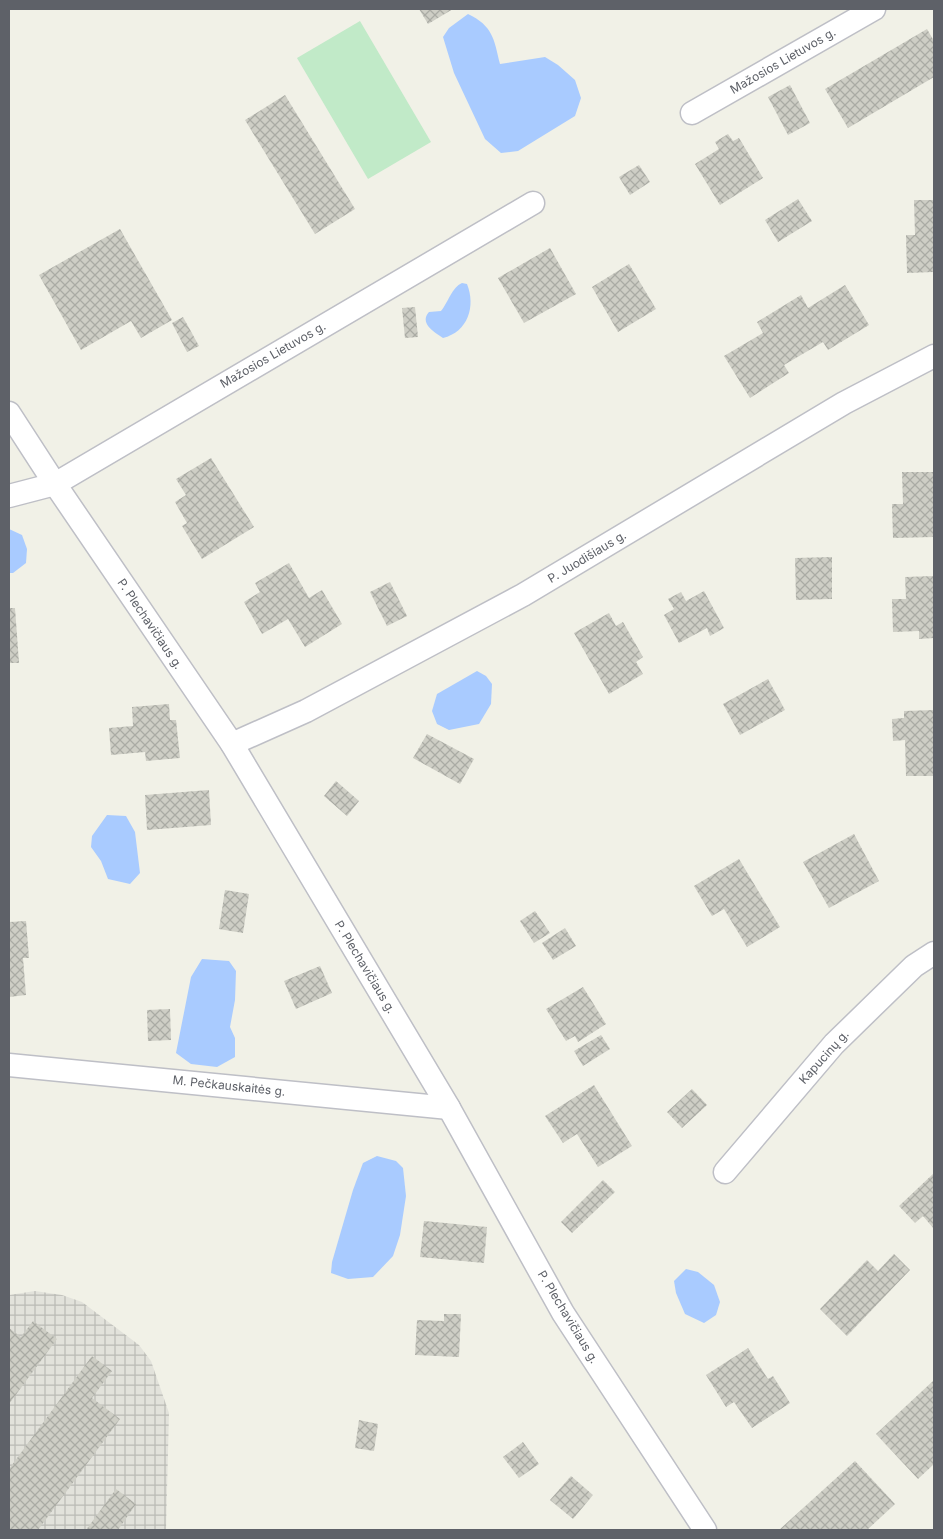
<svg xmlns="http://www.w3.org/2000/svg" width="943" height="1539" font-family="Inter,sans-serif">
	<style>
		.industrial { fill: url(#industrial-grid) }
		.green { fill: #c1eac8 }
		.water { fill: #a9cbff }
		.building { fill: url(#building-cross-hatch) }
		.lines { fill: none; stroke-linecap: round; stroke-linejoin: round }
		.minor-casing { stroke: #bebfc6; stroke-width: 25 }
		.minor { stroke: #fff; stroke-width: 22 }
		.labels { text-anchor: middle; stroke-width: 4; stroke-linejoin: round; paint-order: stroke }
		.street-label { font-size: 12px; fill: #5e6168; stroke: #fff }
	</style>
	<defs>
		<pattern id="industrial-grid" width="8" height="8" patternUnits="userSpaceOnUse" patternTransform="scale(1.25)"><rect width="8" height="8" fill="#e2e2db"/><path d="M0 4h8M4 0v8" fill="none" stroke="#babbb5"/></pattern>
		<pattern id="building-cross-hatch" width="8" height="8" patternUnits="userSpaceOnUse" patternTransform="scale(1.25)"><rect width="8" height="8" fill="#cecec5"/><path d="M0 0l8 8M0 8l8-8" fill="none" stroke="#aaaba4"/></pattern>
	</defs>
	<rect width="100%" height="100%" fill="#f1f1e7"/>
	<!-- industrial -->
	<path class="industrial" d="M35 1291 62 1295 82 1302 139 1345 151 1361 169 1413 166 1530H9V1295Z"/>
	<!-- green -->
	<path class="green" d="M360 21 431 142 368 179 297 58Z"/>
	<!-- water -->
	<g class="water">
		<path d="M468 14C493 26 494 39 500 64L545 57 558 65 575 80 581 98 575 116 518 151 501 153 485 139 454 73 443 37 449 28Z"/>
		<path d="M462 283 467 284C476 306 468 332 443 338 434 332 419 323 429 312L441 311C448 303 452 287 462 283Z"/>
		<path d="M9 529 22 535 27 549 26 563 13 573H9Z"/>
		<path d="M477 671 486 676 492 684 491 704 479 724 449 730 437 724 432 711 437 694Z"/>
		<path d="M107 815 126 816 135 832 140 873 130 884 108 879 101 861 91 847 92 836Z"/>
		<path d="M202 959 229 961 236 971 235 1000 230 1027 235 1038V1057L217 1067 191 1064 176 1053 191 977Z"/>
		<path d="M377 1156 396 1161 403 1168 406 1196 400 1235 393 1256 373 1277 348 1279 331 1273 332 1262 353 1190 363 1163Z"/>
		<path d="M686 1269 698 1272 714 1285 720 1302 716 1315 704 1323 685 1314 676 1293 674 1281Z"/>
	</g>
	<!-- building -->
	<g class="building">
		<path d="M419 9H453L428 24Z"/>
		<path d="M927 29 934 41V77L848 128 825 89Z"/>
		<path d="M790 85 810 123 788 135 768 97Z"/>
		<path d="M285 95 355 209 315 234 245 120Z"/>
		<path d="M728 134 733 141 739 138 763 178 720 205 695 164 719 149 715 142Z"/>
		<path d="M639 165 650 182 630 195 619 177Z"/>
		<path d="M798 199 812 221 778 242 765 220Z"/>
		<path d="M914 200H934V272L907 273 906 235H915Z"/>
		<path d="M120 229 172 320 141 338 131 321 81 350 39 275Z"/>
		<path d="M550 248 576 294 524 323 498 278Z"/>
		<path d="M629 264 656 309 618 332 592 287Z"/>
		<path d="M845 285 869 325 828 350 823 342 784 365 789 373 750 398 724 356 763 333 757 322 801 295 808 308Z"/>
		<path d="M415 307 418 337 405 338 402 308Z"/>
		<path d="M183 317 199 346 187 352 172 323Z"/>
		<path d="M211 458 254 527 202 559 182 526 187 523 175 502 186 495 176 479Z"/>
		<path d="M902 472H934V537L893 538 892 504H903Z"/>
		<path d="M832 557V599L796 600 795 558Z"/>
		<path d="M289 563 309 598 322 590 342 624 305 647 288 619 262 634 244 602 260 592 255 583Z"/>
		<path d="M934 576V638L919 639V631L893 632 892 599H906L905 577Z"/>
		<path d="M390 582 407 616 387 626 370 592Z"/>
		<path d="M704 591 724 628 710 636 707 628 679 643 664 615 674 609 668 599 681 592 686 601Z"/>
		<path d="M9 608H15L19 663H9Z"/>
		<path d="M609 613 616 626 623 622 643 657 636 662 643 674 609 694 574 633Z"/>
		<path d="M768 679 785 710 740 735 723 704Z"/>
		<path d="M169 704 170 720H176L180 758 146 761 145 752 111 755 109 728 133 726 132 707Z"/>
		<path d="M934 710V776H906L905 740 893 741 892 719 904 718V711Z"/>
		<path d="M427 734 474 759 460 784 413 758Z"/>
		<path d="M336 781 359 801 347 816 324 796Z"/>
		<path d="M209 790 211 825 147 830 145 795Z"/>
		<path d="M854 834 879 881 829 908 803 862Z"/>
		<path d="M739 859 780 927 747 947 724 909 712 916 694 886Z"/>
		<path d="M225 890 249 894 243 933 219 929Z"/>
		<path d="M535 911 550 933 534 943 520 921Z"/>
		<path d="M26 921 29 958H23L26 995 9 997V922Z"/>
		<path d="M565 928 576 946 553 960 542 943Z"/>
		<path d="M320 966 332 993 296 1009 284 981Z"/>
		<path d="M583 987 606 1024 578 1042 575 1036 566 1041 546 1009Z"/>
		<path d="M170 1009 171 1040 148 1041 147 1010Z"/>
		<path d="M601 1035 610 1049 583 1066 574 1051Z"/>
		<path d="M594 1085 632 1146 598 1167 577 1134 563 1143 545 1116Z"/>
		<path d="M692 1089 707 1105 682 1128 667 1112Z"/>
		<path d="M934 1173V1229L923 1216 915 1223 899 1206Z"/>
		<path d="M603 1180 615 1192 572 1233 561 1222Z"/>
		<path d="M424 1221 487 1227 484 1263 420 1257Z"/>
		<path d="M894 1254 910 1270 847 1336 820 1309 867 1260 878 1271Z"/>
		<path d="M444 1314H461L459 1357 415 1355 417 1320 444 1321Z"/>
		<path d="M33 1321 57 1339 9 1404V1328L21 1337Z"/>
		<path d="M748 1348 768 1379 773 1376 790 1403 752 1428 734 1402 726 1407 706 1375Z"/>
		<path d="M92 1356 112 1371 92 1398 120 1419 38 1530H9V1469Z"/>
		<path d="M934 1380V1464L918 1479 876 1434Z"/>
		<path d="M359 1420 378 1424 374 1451 355 1448Z"/>
		<path d="M523 1442 539 1464 519 1478 503 1457Z"/>
		<path d="M855 1461 895 1504 867 1530H779Z"/>
		<path d="M571 1476 593 1495 573 1519 550 1500Z"/>
		<path d="M116 1489 136 1504 118 1530H86Z"/>
	</g>
	<g class="lines">
		<defs>
			<g id="minor">
				<path d="M692 113 874 9"/>
				<path d="M9 413 55 484 232 744 449 1108 563 1313 705 1530"/>
				<path d="M9 496 55 484 533 203"/>
				<path d="M232 744 306 711 523 595 844 403 934 356"/>
				<path d="M9 1065 449 1108"/>
				<path d="M725 1172 834 1044 914 966 934 953"/>
			</g>
		</defs>
		<!-- minor casing -->
		<use href="#minor" class="minor-casing"/>
		<!-- minor -->
		<use href="#minor" class="minor"/>
	</g>
	<g class="labels">
		<!-- street labels -->
		<g class="street-label">
			<text transform="translate(783 61) rotate(-30)" y="4">Mažosios Lietuvos g.</text>
			<text transform="translate(273 355) rotate(-30)" y="4">Mažosios Lietuvos g.</text>
			<text transform="translate(587 557) rotate(-31)" y="4">P. Juodišiaus g.</text>
			<text transform="translate(150 624) rotate(56)" y="4">P. Plechavičiaus g.</text>
			<text transform="translate(365 967) rotate(59)" y="4">P. Plechavičiaus g.</text>
			<text transform="translate(824 1057) rotate(-48)" y="4">Kapucinų g.</text>
			<text transform="translate(229 1086) rotate(6)" y="4">M. Pečkauskaitės g.</text>
			<text transform="translate(568 1317) rotate(59)" y="4">P. Plechavičiaus g.</text>
		</g>
	</g>
	<!-- border -->
	<rect width="943" height="1539" fill="none" stroke="#5e6168" stroke-width="20"/>
</svg>
